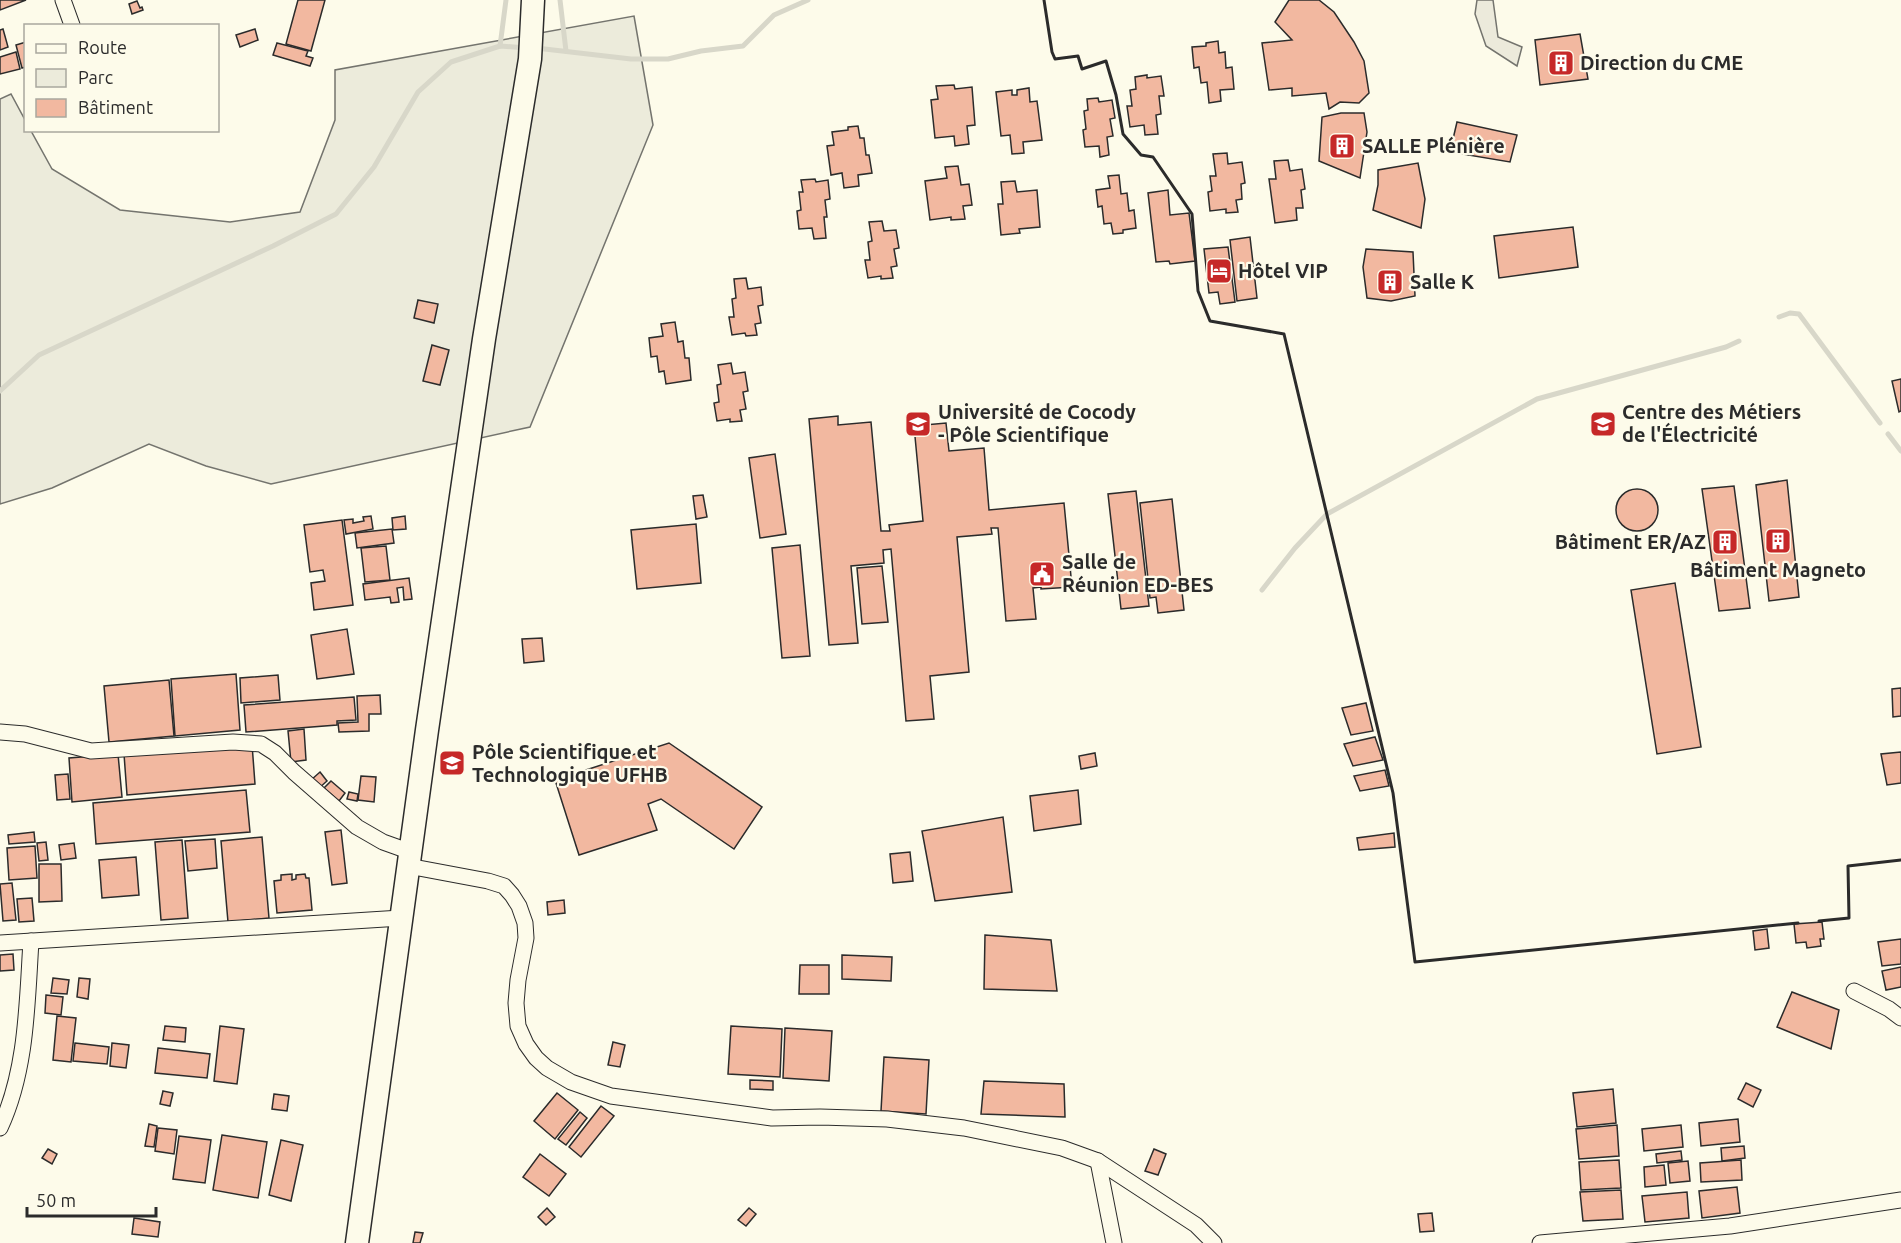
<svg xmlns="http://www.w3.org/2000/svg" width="1901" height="1243" font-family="Ubuntu,sans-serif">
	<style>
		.green { fill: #ecebdb; stroke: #74746e; stroke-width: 1.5 }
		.parking { fill: #eceadb; stroke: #74746e; stroke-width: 1.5 }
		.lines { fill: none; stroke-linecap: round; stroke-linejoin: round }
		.stream { stroke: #d8d7c9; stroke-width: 5 }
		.building { fill: #f2b8a0; stroke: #2b2b2b; stroke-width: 1.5 }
		.minor-casing { stroke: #2b2b2b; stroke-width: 17 }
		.secondary-casing { stroke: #2b2b2b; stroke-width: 25 }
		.minor { stroke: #fdfbea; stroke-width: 15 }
		.secondary { stroke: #fdfbea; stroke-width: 22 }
		.wall { stroke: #2b2b2b; stroke-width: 3 }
		.labels { text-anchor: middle; stroke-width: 4.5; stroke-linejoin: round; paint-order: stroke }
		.poi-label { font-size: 20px; font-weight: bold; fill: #2b2b2b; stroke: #fdfbea; text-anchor: start }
	</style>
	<rect width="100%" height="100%" fill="#fdfbea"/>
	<!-- green -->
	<path class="green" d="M634 16 653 125 530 427 271 484 206 466 149 444 52 488 0 504V99L11 94 25 120 26 130 31 131 52 169 120 210 230 222 300 212 335 120V70Z"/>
	<!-- parking -->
	<path class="parking" d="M1477 0H1493L1498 37 1522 47 1517 66 1486 46 1475 14Z"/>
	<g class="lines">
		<!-- stream -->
		<g class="stream">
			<path d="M560 0 566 51"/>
			<path d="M500 46 506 0"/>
			<path d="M536 48 631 59H668L701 51 743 46 774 15 808 0"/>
			<path d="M1779 317 1790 313 1799 314 1880 423"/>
			<path d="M0 391 39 355 273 246 336 214 374 167 418 92 451 62 500 46 526 48"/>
			<path d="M1888 434 1901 451"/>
			<path d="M1262 590 1295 548 1327 514 1537 399 1726 347 1739 341"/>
		</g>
	</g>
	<!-- building -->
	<g class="building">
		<path d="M0 0H26L0 10Z"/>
		<path d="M298 0H325L311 51 286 44Z"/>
		<path d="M1289 0H1319L1334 12 1354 42 1364 61 1369 93 1359 103 1340 102 1329 109 1326 93 1292 96V88L1269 90 1262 43 1292 40 1275 22Z"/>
		<path d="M137 1 140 8 142 7 143 10 132 14 129 4Z"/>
		<path d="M3 29 8 47 0 50V30Z"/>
		<path d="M255 29 258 40 240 47 236 35Z"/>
		<path d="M1580 34 1588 79 1540 85 1535 40Z"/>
		<path d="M1218 41 1219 53 1225 52 1226 68 1232 67 1234 89 1220 90 1221 101 1209 103 1207 82 1201 83 1199 67 1194 68 1192 47 1206 46V43Z"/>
		<path d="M26 42V67L22 68 16 45Z"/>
		<path d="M277 43 308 51 306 56 313 58 310 66 273 55Z"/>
		<path d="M16 52 20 69 0 74V57Z"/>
		<path d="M1147 75V78L1161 76 1164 96H1159L1161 114 1156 115 1158 134 1145 135 1144 125 1130 127 1127 106H1132L1130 90 1136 89 1135 77Z"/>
		<path d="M954 85 955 89 972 87 975 125 967 126 969 144 955 146 954 136 935 138 931 100 938 99 936 86Z"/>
		<path d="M1029 88 1030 102 1037 101 1042 140 1023 142 1024 153 1012 154 1010 135 1001 136 996 92 1012 90V95H1017V90Z"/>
		<path d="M1098 98 1099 102 1112 100 1115 118 1110 119 1113 136 1107 137 1109 155 1100 157 1099 146 1085 147 1083 130 1086 129 1084 111 1088 110 1087 99Z"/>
		<path d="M1341 113H1364L1367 132 1360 178 1319 161 1322 117Z"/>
		<path d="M1457 122 1517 135 1510 162 1450 152Z"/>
		<path d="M858 126 860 138H864L866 155H869L872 173 858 175 859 186 844 188 842 173 831 175 827 146 834 145 832 132 848 130V127Z"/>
		<path d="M1227 153 1228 164 1242 162 1245 183 1241 184 1242 199 1236 200 1238 212 1226 213V209L1210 211 1208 192 1212 191 1210 176H1216L1213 154Z"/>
		<path d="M1288 160 1290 171 1302 169 1305 189 1301 190 1303 208H1296L1297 220 1275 223 1269 179H1276L1274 161Z"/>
		<path d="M1418 163 1425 199 1421 228 1373 210 1378 185V170Z"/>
		<path d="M958 166 961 185 969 184 972 205 963 206 965 219 951 220V217L930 220 925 181 947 178 945 167Z"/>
		<path d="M1119 175 1121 194 1127 193 1129 211 1134 210 1136 228 1123 230V233L1113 234 1111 223 1104 224 1102 206 1098 207 1096 190 1110 188 1108 176Z"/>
		<path d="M815 179 816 182 828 180 830 199 825 200 827 217H824L826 238 814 239 812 228 799 229 797 211 801 210 799 192H803L801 180Z"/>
		<path d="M1015 181 1017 192 1037 190 1040 227 1019 229 1020 233 1001 235 998 204H1003L1001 182Z"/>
		<path d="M1168 190 1170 215 1189 213 1195 261 1170 264 1169 261 1156 262 1148 193Z"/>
		<path d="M882 221 884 231 896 230 899 248 894 249 897 266 891 267 893 278 881 279V276L868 278 865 260H870L868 242 872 241 869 222Z"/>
		<path d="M1573 227 1578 267 1499 278 1494 236Z"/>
		<path d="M1250 237 1257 298 1237 301 1230 240Z"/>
		<path d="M1228 247 1235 302 1220 304 1218 292 1209 293 1204 249Z"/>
		<path d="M1366 249 1413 252 1415 296 1391 301 1367 298 1363 267Z"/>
		<path d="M746 278 748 289 761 287 763 305 758 306 761 323 755 324 757 335 746 336 745 333 732 335 729 317H734L732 299 736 298 734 279Z"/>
		<path d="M418 300 438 304 434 323 414 318Z"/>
		<path d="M675 322 678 342 683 341 685 358H689L691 380 666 384 664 371 659 372 657 356 651 357 649 338 663 336 661 324Z"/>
		<path d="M432 345 449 350 440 385 423 381Z"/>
		<path d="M731 363 733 374 745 372 748 391 743 392 746 409 740 410 742 421 730 422V419L717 421 714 403 719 402 717 385 721 384 718 365Z"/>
		<path d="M1901 379V411L1899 412 1892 381Z"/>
		<path d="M838 416V425L871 422 881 531H890L889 525 923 521 914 426 946 423 949 451 984 448 989 510 1064 503 1072 587 1041 589V587L1033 588 1036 619 1006 621 998 528H991L992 534 957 537 969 672 930 676 934 719 906 721 891 549 883 550 884 563 851 566 858 643 829 645 809 419Z"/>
		<path d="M775 454 786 534 760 538 749 458Z"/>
		<path d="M1787 480 1799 597 1769 601 1756 485Z"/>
		<path d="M1734 486 1750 608 1719 611 1702 489Z"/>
		<circle cx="1637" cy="510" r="21"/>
		<path d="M1136 491 1149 606 1121 609 1108 494Z"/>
		<path d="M703 495 707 517 696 519 693 496Z"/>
		<path d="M1172 499 1184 610 1158 613 1156 597 1150 598 1140 503Z"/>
		<path d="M371 516 373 529 346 534 344 520 353 519V523L364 521 363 517Z"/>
		<path d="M405 516 406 529 393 530 392 518Z"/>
		<path d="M342 520 353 605 314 610 311 583 325 581 323 570 310 572 304 525Z"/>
		<path d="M696 524 701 583 637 589 631 530Z"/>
		<path d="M392 529 394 543 357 548 355 533Z"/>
		<path d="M800 545 810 656 782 658 772 548Z"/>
		<path d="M386 546 390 580 365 582 361 548Z"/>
		<path d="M882 566 888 622 862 624 857 568Z"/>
		<path d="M409 578 412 599 404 600 403 587 397 588 399 602 391 603 390 597 365 600 363 584Z"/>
		<path d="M1675 583 1701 747 1657 754 1631 590Z"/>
		<path d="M347 629 354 674 317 679 311 635Z"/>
		<path d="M542 638 544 661 524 663 522 639Z"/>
		<path d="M236 674 240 730 175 736 171 679Z"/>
		<path d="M278 675 280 700 241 703 240 678Z"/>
		<path d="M169 680 174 736 109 742 104 686Z"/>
		<path d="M1901 688V716L1893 717 1892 689Z"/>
		<path d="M380 695 381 714H369V731L339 732 338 723 358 722 357 696Z"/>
		<path d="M354 697 356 720 337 721V725L246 732 244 705Z"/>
		<path d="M1366 703 1373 731 1351 735 1342 708Z"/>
		<path d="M304 729 306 760 291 762 288 731Z"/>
		<path d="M1375 737 1383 760 1353 766 1344 744Z"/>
		<path d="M669 743 762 807 734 849 661 799 648 804 657 830 579 855 555 780Z"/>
		<path d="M252 744 255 784 127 795 124 754Z"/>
		<path d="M1901 752V783L1887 785 1881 754Z"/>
		<path d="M1095 753 1097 766 1081 769 1079 756Z"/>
		<path d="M118 754 122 797 72 802 69 758Z"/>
		<path d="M1385 770 1389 786 1360 791 1354 776Z"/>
		<path d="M320 772 327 781 318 789 311 780Z"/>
		<path d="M68 774 70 799 57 800 55 775Z"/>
		<path d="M361 776 376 777 374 802 358 800Z"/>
		<path d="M331 781 345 793 339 801 324 788Z"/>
		<path d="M246 790 250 832 96 844 93 803Z"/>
		<path d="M1078 790 1081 824 1034 831 1030 796Z"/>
		<path d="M349 792 358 794 357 801 347 799Z"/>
		<path d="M1003 817 1012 892 935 901 922 831Z"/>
		<path d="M341 830 347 883 332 885 325 832Z"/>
		<path d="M34 832 35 842 9 844 8 835Z"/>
		<path d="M1394 833 1395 847 1359 850 1357 838Z"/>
		<path d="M262 837 269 918 228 922 221 841Z"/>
		<path d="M215 839 217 868 188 871 185 841Z"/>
		<path d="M182 840 188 918 161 920 155 842Z"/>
		<path d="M46 842 48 860 39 861 37 843Z"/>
		<path d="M74 843 76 858 61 860 59 845Z"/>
		<path d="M35 846 37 878 9 880 7 848Z"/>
		<path d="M910 852 913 881 893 883 890 854Z"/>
		<path d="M136 857 139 895 102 898 99 860Z"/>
		<path d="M39 864H61L62 901 39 902Z"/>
		<path d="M292 874V880L296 879V875L305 874 306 878H309L312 910 277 913 274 881 281 880V875Z"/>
		<path d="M12 883 16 920 3 921 0 884Z"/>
		<path d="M32 898 34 921 19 922 17 899Z"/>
		<path d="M564 900 565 913 548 915 547 902Z"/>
		<path d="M1822 922 1824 939H1820L1821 946 1807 948 1806 942 1796 943 1794 924Z"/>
		<path d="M1767 929 1769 948 1755 950 1753 931Z"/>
		<path d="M985 935 1051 940 1057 991 984 989Z"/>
		<path d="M1901 939V964L1882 966 1878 942Z"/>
		<path d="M13 954 14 970 0 971V955Z"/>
		<path d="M842 955 892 957 891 981 842 979Z"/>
		<path d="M800 965H829V994H799Z"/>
		<path d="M1901 967V987L1886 990 1882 971Z"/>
		<path d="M53 978 69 980 67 994 51 993Z"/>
		<path d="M79 978 90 979 88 999 77 997Z"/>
		<path d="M1792 992 1839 1010 1831 1049 1777 1027Z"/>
		<path d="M46 995 63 997 61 1015 45 1013Z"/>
		<path d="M57 1016 76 1018 71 1062 53 1060Z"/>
		<path d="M165 1026 186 1028 185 1042 163 1040Z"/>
		<path d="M220 1026 244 1029 237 1084 214 1081Z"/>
		<path d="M731 1026 782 1029 780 1077 728 1074Z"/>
		<path d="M785 1028 832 1031 829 1081 783 1078Z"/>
		<path d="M613 1042 625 1045 620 1067 608 1065Z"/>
		<path d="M75 1043 109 1047 107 1064 73 1061Z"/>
		<path d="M112 1043 129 1045 126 1068 110 1066Z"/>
		<path d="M158 1048 210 1054 207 1078 155 1073Z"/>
		<path d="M884 1057 929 1060 926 1114 881 1111Z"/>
		<path d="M750 1080 773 1081V1090L750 1089Z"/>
		<path d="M984 1081 1064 1084 1065 1117 981 1114Z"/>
		<path d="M1746 1083 1761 1090 1753 1107 1738 1099Z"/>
		<path d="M1613 1089 1616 1123 1577 1127 1573 1093Z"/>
		<path d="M163 1091 173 1093 170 1106 160 1104Z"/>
		<path d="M557 1093 578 1110 555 1139 534 1121Z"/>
		<path d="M274 1094 289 1096 287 1111 272 1109Z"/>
		<path d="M601 1106 614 1116 581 1157 569 1147Z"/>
		<path d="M580 1112 587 1118 566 1145 558 1139Z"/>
		<path d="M1738 1119 1740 1142 1701 1146 1699 1123Z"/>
		<path d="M149 1124 157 1126 154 1147 145 1146Z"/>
		<path d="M1617 1125 1619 1156 1579 1159 1576 1129Z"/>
		<path d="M1681 1125 1683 1147 1644 1151 1642 1129Z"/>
		<path d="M158 1128 177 1130 174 1154 155 1151Z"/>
		<path d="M222 1135 267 1142 258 1198 213 1190Z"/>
		<path d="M179 1136 211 1140 205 1183 173 1179Z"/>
		<path d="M281 1140 303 1145 291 1201 269 1195Z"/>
		<path d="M1744 1146 1745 1158 1722 1161 1721 1148Z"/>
		<path d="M48 1149 57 1154 52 1164 42 1158Z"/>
		<path d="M1154 1149 1166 1154 1158 1175 1145 1171Z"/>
		<path d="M1681 1151 1682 1160 1657 1163 1656 1154Z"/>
		<path d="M540 1154 566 1174 549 1196 523 1177Z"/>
		<path d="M1619 1160 1621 1188 1581 1190 1579 1162Z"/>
		<path d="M1741 1160 1742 1180 1701 1182 1700 1163Z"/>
		<path d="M1688 1161 1690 1181 1670 1183 1668 1163Z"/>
		<path d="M1664 1165 1666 1185 1645 1187 1644 1167Z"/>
		<path d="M1737 1187 1740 1213 1702 1218 1699 1191Z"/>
		<path d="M1621 1190 1623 1219 1583 1221 1580 1192Z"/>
		<path d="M1687 1192 1689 1218 1645 1222 1642 1196Z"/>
		<path d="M547 1208 555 1217 546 1225 538 1217Z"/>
		<path d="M749 1208 756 1214 746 1226 738 1220Z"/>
		<path d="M1432 1213 1434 1231 1420 1232 1418 1214Z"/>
		<path d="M134 1218 160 1222 158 1237 132 1234Z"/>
		<path d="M415 1232 423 1233 420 1243H413Z"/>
	</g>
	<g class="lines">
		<defs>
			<g id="minor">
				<path d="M63 0 72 25"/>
				<path d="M0 732 25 734 91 751 233 742 261 744 275 753 294 772 357 827 383 842 411 852"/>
				<path d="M408 866 488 881 504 886 512 895 519 906 525 923 526 938 518 980 516 1003 518 1026 526 1044 536 1058 547 1068 571 1082 611 1096 772 1118 820 1117 887 1119 964 1128 1062 1148 1098 1161 1196 1225 1214 1243"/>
				<path d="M0 943 401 918"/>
				<path d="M1854 991 1889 1009 1901 1018"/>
				<path d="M0 1128C27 1070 27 1003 31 941"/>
				<path d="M1098 1161 1114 1243"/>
				<path d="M1540 1243 1730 1226 1901 1200"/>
			</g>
			<path id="secondary" d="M357 1243 427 730 484 339 530 59 533 0"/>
		</defs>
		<!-- minor casing -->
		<use href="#minor" class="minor-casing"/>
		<!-- secondary casing -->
		<use href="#secondary" class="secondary-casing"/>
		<!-- minor -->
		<use href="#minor" class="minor"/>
		<!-- secondary -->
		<use href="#secondary" class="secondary"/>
		<!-- wall -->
		<g class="wall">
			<path d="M1044 0 1052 52 1055 59 1078 56 1082 69 1106 61 1116 95 1123 134 1141 155 1153 157 1192 214 1198 291 1210 321 1284 334 1393 793 1415 962 1798 923"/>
			<path d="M1819 921 1849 918 1848 866 1901 860"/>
		</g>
	</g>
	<!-- icons -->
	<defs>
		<symbol id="building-square" viewBox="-11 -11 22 22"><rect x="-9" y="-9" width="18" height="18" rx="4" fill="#c62828" stroke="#fdfbea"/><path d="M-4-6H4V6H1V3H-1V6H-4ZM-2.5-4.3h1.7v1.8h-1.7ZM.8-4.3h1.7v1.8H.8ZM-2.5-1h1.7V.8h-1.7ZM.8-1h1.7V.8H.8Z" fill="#fff"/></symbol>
		<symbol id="hotel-square" viewBox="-11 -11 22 22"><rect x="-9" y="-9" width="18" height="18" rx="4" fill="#c62828" stroke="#fdfbea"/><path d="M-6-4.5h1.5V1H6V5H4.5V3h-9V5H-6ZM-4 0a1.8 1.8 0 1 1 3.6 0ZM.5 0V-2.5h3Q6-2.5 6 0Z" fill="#fff"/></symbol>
		<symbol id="university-square" viewBox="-11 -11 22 22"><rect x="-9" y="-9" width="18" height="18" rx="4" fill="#c62828" stroke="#fdfbea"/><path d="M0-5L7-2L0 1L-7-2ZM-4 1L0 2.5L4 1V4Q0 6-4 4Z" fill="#fff"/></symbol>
		<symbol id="civic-square" viewBox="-11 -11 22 22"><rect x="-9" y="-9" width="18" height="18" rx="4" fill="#c62828" stroke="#fdfbea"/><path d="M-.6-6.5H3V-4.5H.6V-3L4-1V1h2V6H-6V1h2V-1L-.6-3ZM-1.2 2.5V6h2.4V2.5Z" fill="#fff"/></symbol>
		<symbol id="school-square" viewBox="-11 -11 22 22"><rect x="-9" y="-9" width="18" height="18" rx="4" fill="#c62828" stroke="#fdfbea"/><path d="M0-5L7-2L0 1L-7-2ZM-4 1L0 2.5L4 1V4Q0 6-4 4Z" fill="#fff"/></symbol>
	</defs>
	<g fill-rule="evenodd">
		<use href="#building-square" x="1546" y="48" width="30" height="30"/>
		<use href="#building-square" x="1327" y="131" width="30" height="30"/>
		<use href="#hotel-square" x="1204" y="256" width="30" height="30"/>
		<use href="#building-square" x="1375" y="267" width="30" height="30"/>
		<use href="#university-square" x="903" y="409" width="30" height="30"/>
		<use href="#university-square" x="1588" y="409" width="30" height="30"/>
		<use href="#building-square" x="1763" y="526" width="30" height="30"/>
		<use href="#building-square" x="1710" y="527" width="30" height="30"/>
		<use href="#civic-square" x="1027" y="559" width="30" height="30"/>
		<use href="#school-square" x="437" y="748" width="30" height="30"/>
	</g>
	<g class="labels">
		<!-- poi labels -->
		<g class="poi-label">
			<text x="1580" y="70">Direction du CME</text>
			<text x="1362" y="153">SALLE Plénière</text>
			<text x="1238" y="278">Hôtel VIP</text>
			<text x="1410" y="289">Salle K</text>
			<text x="938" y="419">Université de Cocody<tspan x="938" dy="23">- Pôle Scientifique</tspan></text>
			<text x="1622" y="419">Centre des Métiers<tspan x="1622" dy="23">de l'Électricité</tspan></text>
			<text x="1706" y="549" text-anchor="end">Bâtiment ER/AZ</text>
			<text x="1062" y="569">Salle de<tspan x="1062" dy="23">Réunion ED-BES</tspan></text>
			<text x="1778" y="577" text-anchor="middle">Bâtiment Magneto</text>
			<text x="472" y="759">Pôle Scientifique et<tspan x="472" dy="23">Technologique UFHB</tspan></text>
		</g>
	</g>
	<!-- legend -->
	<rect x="24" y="24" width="195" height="108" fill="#fdfbea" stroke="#a9a89e" stroke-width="1.5"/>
	<rect x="36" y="44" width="30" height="9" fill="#fdfbea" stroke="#a9a89e" stroke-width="1.5"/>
	<text x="78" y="54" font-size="18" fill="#2b2b2b">Route</text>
	<rect x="36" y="69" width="30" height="18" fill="#ecebdb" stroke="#a9a89e" stroke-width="1.5"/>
	<text x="78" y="84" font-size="18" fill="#2b2b2b">Parc</text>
	<rect x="36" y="99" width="30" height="18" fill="#f2b8a0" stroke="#a9a89e" stroke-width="1.5"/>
	<text x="78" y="114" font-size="18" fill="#2b2b2b">Bâtiment</text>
	<!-- scale -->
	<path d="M27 1207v9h129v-9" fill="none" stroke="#2b2b2b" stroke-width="3"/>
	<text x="36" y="1207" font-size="18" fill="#2b2b2b" stroke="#fdfbea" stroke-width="4.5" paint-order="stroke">50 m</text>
</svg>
